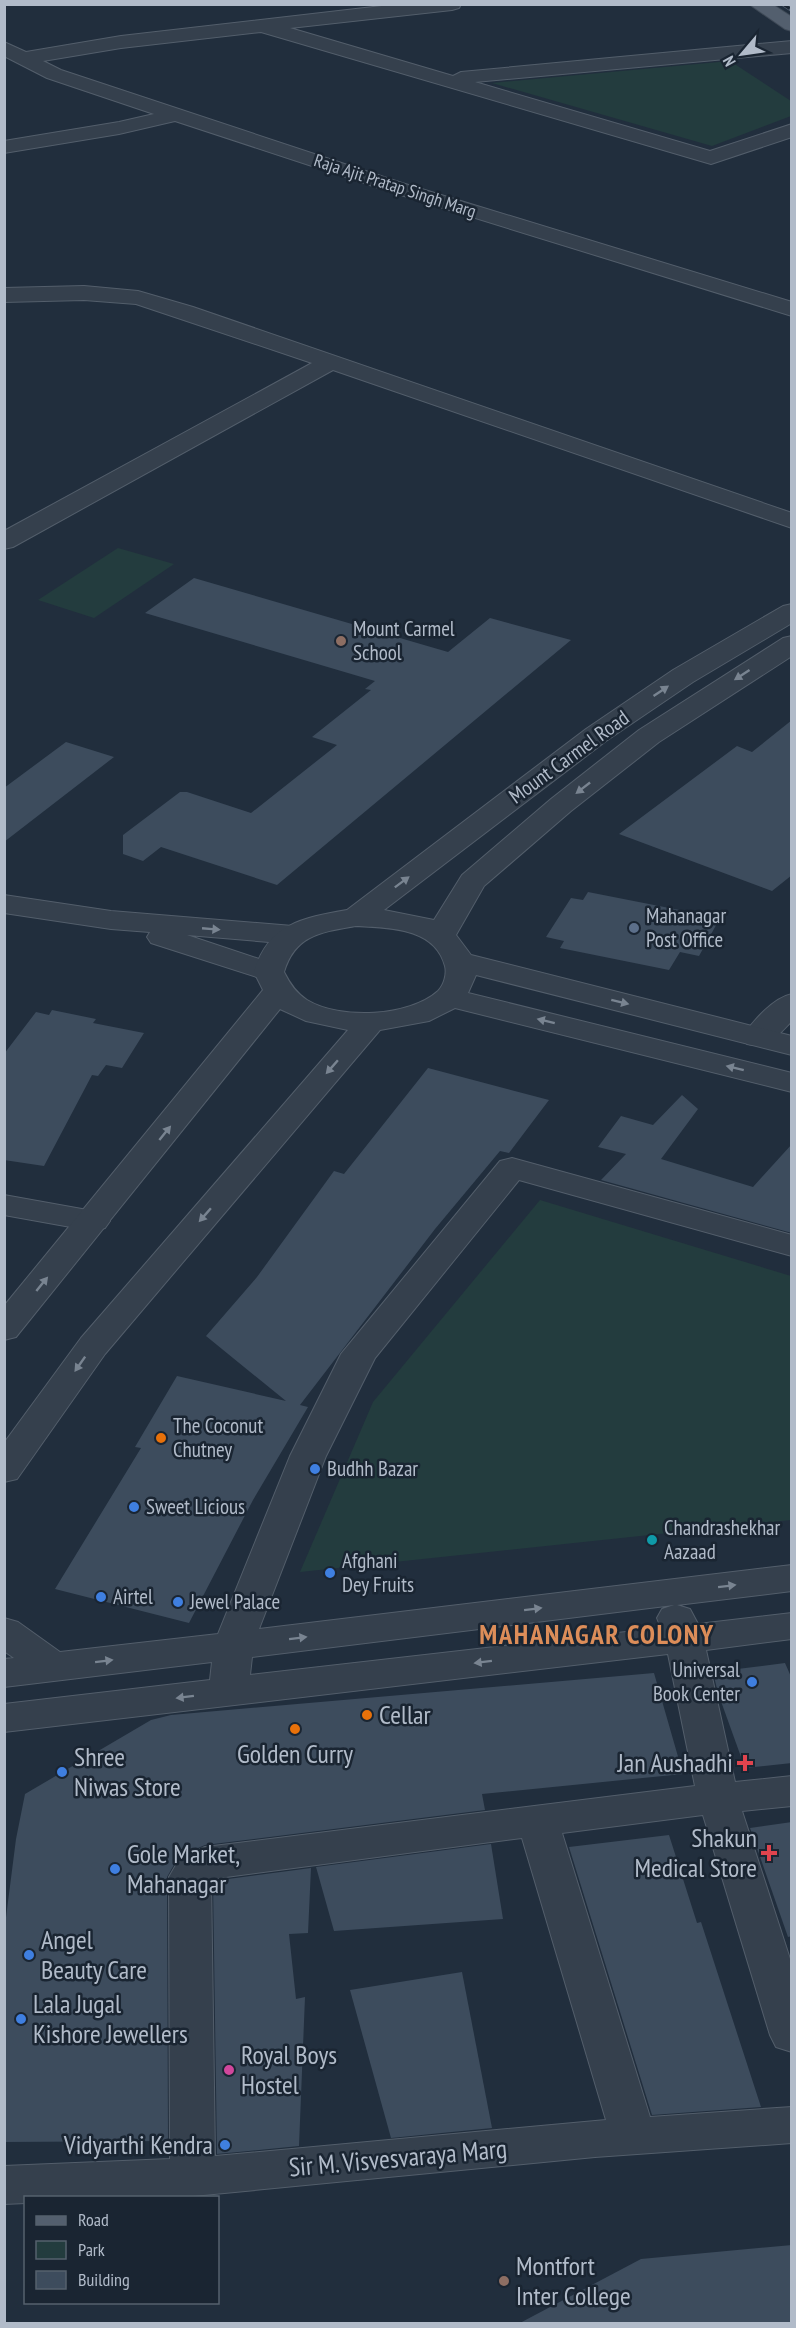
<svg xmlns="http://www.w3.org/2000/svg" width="796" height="2328" font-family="'PT Sans Narrow',sans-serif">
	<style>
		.green { fill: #233c3e }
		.building { fill: #3d4c5d }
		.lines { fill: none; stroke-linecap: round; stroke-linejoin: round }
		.minor-casing { stroke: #535e6b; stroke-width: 2 }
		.tertiary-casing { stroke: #535e6b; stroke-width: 2 }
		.primary-casing { stroke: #3e4956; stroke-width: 2 }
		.minor { fill: #35404d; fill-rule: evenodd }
		.tertiary { fill: #35404d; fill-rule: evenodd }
		.primary { fill: #535f6e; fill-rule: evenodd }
		.rail-casing { stroke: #576475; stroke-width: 4.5 }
		.rail { stroke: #1a2532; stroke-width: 3; stroke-dasharray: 8; stroke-linecap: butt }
		.oneway { fill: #798491 }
		.education-dot { fill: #8d6e63; stroke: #1a2532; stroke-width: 2 }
		.service-dot { fill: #5c6f8a; stroke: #1a2532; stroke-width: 2 }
		.food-dot { fill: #e8710a; stroke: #1a2532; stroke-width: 2 }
		.shop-dot { fill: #3f7fe0; stroke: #1a2532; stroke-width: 2 }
		.culture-dot { fill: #0f9aa8; stroke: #1a2532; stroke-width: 2 }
		.health-dot { fill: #e0444e; stroke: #1a2532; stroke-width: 2 }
		.hotel-dot { fill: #d1479c; stroke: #1a2532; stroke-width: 2 }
		.labels { text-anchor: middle; stroke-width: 5; stroke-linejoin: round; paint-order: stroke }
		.far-street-label { font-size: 18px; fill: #b1bbc9; stroke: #1a2532 }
		.poi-label { font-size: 21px; fill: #b1bbc9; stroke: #1a2532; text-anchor: start }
		.street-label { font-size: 21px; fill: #b1bbc9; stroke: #1a2532 }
		.near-poi-label { font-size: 26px; fill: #b1bbc9; stroke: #1a2532; text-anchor: start }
		.near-street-label { font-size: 26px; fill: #b1bbc9; stroke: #1a2532 }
		.district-label { font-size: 27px; font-weight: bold; letter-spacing: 1.5px; fill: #dc8d59; stroke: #1a2532 }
	</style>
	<rect width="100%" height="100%" fill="#212e3d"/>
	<!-- green -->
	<g class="green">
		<path d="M730 61 791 101V116L712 146 492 83Z"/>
		<path d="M118 548 174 564 94 618 38 600Z"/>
		<path d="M540 1200 791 1276V1520L300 1572 373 1402Z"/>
	</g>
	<!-- building -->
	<g class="building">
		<path d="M194 578 448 652 490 618 571 640 277 885 161 847 143 861 123 854V835L180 792H187L251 813 337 745 312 737 371 690 365 689 375 681 145 613Z"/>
		<path d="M792 720V875L772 891 619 834 737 746 752 752Z"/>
		<path d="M66 742 114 757 4 842V788Z"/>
		<path d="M588 892 720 918 699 956 680 952 669 970 560 948 564 941 546 937 571 898 583 900Z"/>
		<path d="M52 1010 96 1019 93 1023 144 1033 122 1068 106 1065 98 1076 92 1075 44 1166 4 1160V1054L36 1012 49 1015Z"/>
		<path d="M428 1068 549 1100 509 1153 500 1151 435 1229 300 1405 308 1407 253 1500 189 1623 55 1589 141 1448 135 1447 177 1376 286 1401 206 1336 257 1277 334 1171 344 1174Z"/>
		<path d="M682 1095 698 1109 661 1159 753 1187 792 1144V1233L601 1180 626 1154 598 1147 621 1116 653 1125Z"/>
		<path d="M785 1663 792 1679V1763L745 1768 718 1693 713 1672Z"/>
		<path d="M654 1673 683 1774 482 1794 485 1810 205 1845 179 1856 167 1877 168 2141 4 2142V1933L16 1839 25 1794 151 1720 171 1715Z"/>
		<path d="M792 1822V1936L788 1937 750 1828Z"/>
		<path d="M669 1835 697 1923 701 1922 761 2107 652 2115 569 1847Z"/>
		<path d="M491 1844 503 1919 334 1931 316 1867Z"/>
		<path d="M311 1868 308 1933 289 1934 296 1999 305 1997 299 2146 217 2154 213 1881Z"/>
		<path d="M462 1972 492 2128 391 2138 350 1990Z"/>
		<path d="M792 2245V2324H518L641 2259Z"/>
	</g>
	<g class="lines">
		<defs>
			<g id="minor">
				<path d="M399 4H461L459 8 452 10 290 28 453 76 461 72 792 41V53L475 82 710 151 792 124V137L711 164 261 32 121 48 43 61 61 70 402 183 792 302V316L388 191 175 121 119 134 4 153V141L119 122 154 114 47 78 4 56V42L26 52 121 36Z"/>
				<path d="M84 286 138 291 193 307 792 513V528L333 370 13 547 4 549V531L312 363 136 304 84 300 4 302V288Z"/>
				<path d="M4 895 111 911 293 926 304 929 308 935 304 941 293 944 187 935 280 966 284 972 280 978 269 981 151 943 147 937 150 932 111 929 4 913Z"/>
				<path d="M792 994V1021C777 1036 769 1049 747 1044L742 1037C753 1021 773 998 792 994Z"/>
				<path d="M512 1158 792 1235V1256L519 1180 375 1358 326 1456 259 1629 792 1565V1591L677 1605 690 1609 698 1624 792 1613V1639L706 1650 735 1782 792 1776V1806L742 1811 792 1965V2052L776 2047 770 2035 703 1815 562 1833 650 2117 792 2107V2143L595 2157 193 2196 26 2198V2203L4 2204V2166L170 2159 169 1877 180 1858 205 1847 695 1786 668 1654 4 1732V1704L210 1680 212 1662 4 1687V1659L14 1658 4 1651V1618L18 1622 60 1652 218 1634 290 1456 341 1354 500 1161ZM674 1605 662 1609 657 1618 661 1628 250 1675 252 1657ZM522 1838 606 2120 215 2156 211 1879Z"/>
				<path d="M4 1195 93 1211 105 1214 110 1221 105 1228 93 1231 4 1215Z"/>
			</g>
			<path id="tertiary" d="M792 604V623L693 682 606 741 384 910 434 920 462 875 551 799 639 730 783 638 792 636V656L659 742 571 811 484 886 456 935 471 955 792 1036V1055L476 975 468 993 792 1073V1092L455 1008 429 1021 380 1030 105 1354 17 1479 4 1482V1443L81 1338 348 1030 306 1021 280 1009 16 1337 4 1340V1306L263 990 254 972C268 924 302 918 347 910L586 729 673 670 783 606ZM356 926C388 928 435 927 445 966 447 974 444 985 438 991 409 1017 340 1020 307 1000 296 993 290 984 284 972 295 935 321 932 356 926Z"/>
			<path id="primary" d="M749 4H772L792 17V31L785 29Z"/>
		</defs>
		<!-- minor casing -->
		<use href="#minor" class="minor-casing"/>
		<!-- tertiary casing -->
		<use href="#tertiary" class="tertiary-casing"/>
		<!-- primary casing -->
		<use href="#primary" class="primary-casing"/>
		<!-- minor -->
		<use href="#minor" class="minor"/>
		<!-- tertiary -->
		<use href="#tertiary" class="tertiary"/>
		<!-- primary -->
		<use href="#primary" class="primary"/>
		<defs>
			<path id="rail" d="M783 4 792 10"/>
		</defs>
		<!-- rail casing -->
		<use href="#rail" class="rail-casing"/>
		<!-- rail -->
		<use href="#rail" class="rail"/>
	</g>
	<!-- one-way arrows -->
	<defs><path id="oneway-solid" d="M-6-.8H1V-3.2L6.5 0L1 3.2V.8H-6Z" transform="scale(1.5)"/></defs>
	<g class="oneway">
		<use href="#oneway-solid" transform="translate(742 675) rotate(147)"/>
		<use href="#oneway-solid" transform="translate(661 691) rotate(-34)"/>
		<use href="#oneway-solid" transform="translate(583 788) rotate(142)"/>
		<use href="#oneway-solid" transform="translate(402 882) rotate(-37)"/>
		<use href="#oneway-solid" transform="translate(211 929) rotate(5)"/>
		<use href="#oneway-solid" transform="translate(620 1002) rotate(14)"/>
		<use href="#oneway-solid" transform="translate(546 1021) rotate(-166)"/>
		<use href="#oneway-solid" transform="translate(332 1067) rotate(131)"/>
		<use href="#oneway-solid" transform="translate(735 1068) rotate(-166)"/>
		<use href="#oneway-solid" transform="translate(165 1133) rotate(-51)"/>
		<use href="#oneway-solid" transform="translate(205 1215) rotate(131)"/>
		<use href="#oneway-solid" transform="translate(42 1284) rotate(-51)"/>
		<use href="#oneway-solid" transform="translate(80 1364) rotate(125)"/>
		<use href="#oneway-solid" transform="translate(727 1586) rotate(-7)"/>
		<use href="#oneway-solid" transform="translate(533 1609) rotate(-7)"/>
		<use href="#oneway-solid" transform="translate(298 1638) rotate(-7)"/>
		<use href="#oneway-solid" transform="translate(104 1661) rotate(-7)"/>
		<use href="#oneway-solid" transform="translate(483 1662) rotate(173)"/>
		<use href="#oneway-solid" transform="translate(185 1697) rotate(173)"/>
	</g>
	<!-- markers -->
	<g class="education-dot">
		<circle cx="341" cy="641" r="6"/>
		<circle cx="504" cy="2281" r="6"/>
	</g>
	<circle class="service-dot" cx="634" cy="928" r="6"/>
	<g class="food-dot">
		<circle cx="161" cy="1438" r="6"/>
		<circle cx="367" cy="1715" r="6"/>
		<circle cx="295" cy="1729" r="6"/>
	</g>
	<g class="shop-dot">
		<circle cx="315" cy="1469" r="6"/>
		<circle cx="134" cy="1507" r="6"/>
		<circle cx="330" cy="1573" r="6"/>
		<circle cx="101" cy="1597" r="6"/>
		<circle cx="178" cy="1602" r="6"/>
		<circle cx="752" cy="1682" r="6"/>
		<circle cx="62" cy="1772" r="6"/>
		<circle cx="115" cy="1869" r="6"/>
		<circle cx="29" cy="1955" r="6"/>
		<circle cx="21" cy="2019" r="6"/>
		<circle cx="225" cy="2145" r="6"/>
	</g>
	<circle class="culture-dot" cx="652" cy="1540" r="6"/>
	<g class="health-dot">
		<path d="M742 1754h6v6h6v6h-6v6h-6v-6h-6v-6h6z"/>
		<path d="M766 1844h6v6h6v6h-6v6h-6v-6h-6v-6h6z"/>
	</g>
	<circle class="hotel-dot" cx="229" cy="2070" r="6"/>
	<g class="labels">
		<!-- far-street labels -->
		<g class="far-street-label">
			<text transform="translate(395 186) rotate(18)" y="6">Raja Ajit Pratap Singh Marg</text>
		</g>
		<!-- poi labels -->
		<g class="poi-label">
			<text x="353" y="636">Mount Carmel<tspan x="353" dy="24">School</tspan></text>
			<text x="646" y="923">Mahanagar<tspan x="646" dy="24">Post Office</tspan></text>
			<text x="173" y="1433">The Coconut<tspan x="173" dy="24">Chutney</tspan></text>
			<text x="327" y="1476">Budhh Bazar</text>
			<text x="146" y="1514">Sweet Licious</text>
			<text x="664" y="1535">Chandrashekhar<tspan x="664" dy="24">Aazaad</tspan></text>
			<text x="342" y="1568">Afghani<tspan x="342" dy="24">Dey Fruits</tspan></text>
			<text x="113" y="1604">Airtel</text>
			<text x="190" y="1609">Jewel Palace</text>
			<text x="740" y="1677" text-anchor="end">Universal<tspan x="740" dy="24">Book Center</tspan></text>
		</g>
		<!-- street labels -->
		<g class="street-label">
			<text transform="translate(569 757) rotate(-36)" y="7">Mount Carmel Road</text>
		</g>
		<!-- near-poi labels -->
		<g class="near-poi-label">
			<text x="379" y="1724">Cellar</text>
			<text x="295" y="1763" text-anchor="middle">Golden Curry</text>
			<text x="74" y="1766">Shree<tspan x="74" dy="30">Niwas Store</tspan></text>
			<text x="733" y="1772" text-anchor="end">Jan Aushadhi</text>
			<text x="757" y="1847" text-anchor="end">Shakun<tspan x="757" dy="30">Medical Store</tspan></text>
			<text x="127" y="1863">Gole Market,<tspan x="127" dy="30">Mahanagar</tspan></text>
			<text x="41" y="1949">Angel<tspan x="41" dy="30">Beauty Care</tspan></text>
			<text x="33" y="2013">Lala Jugal<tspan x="33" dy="30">Kishore Jewellers</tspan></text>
			<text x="241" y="2064">Royal Boys<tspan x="241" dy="30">Hostel</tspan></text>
			<text x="213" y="2154" text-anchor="end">Vidyarthi Kendra</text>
			<text x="516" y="2275">Montfort<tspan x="516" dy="30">Inter College</tspan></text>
		</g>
		<!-- near-street labels -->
		<g class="near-street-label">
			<text transform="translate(398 2158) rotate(-5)" y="9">Sir M. Visvesvaraya Marg</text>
		</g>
		<!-- district labels -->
		<g class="district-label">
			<text x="597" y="1644">MAHANAGAR COLONY</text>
		</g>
	</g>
	<!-- border -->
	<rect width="796" height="2328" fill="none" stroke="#b1bbc9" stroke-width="12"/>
	<!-- legend -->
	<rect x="24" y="2196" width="195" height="108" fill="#1a2532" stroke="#56616e" stroke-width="1.5"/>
	<rect x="36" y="2216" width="30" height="9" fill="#535f6e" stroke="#56616e" stroke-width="1.5"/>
	<text x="78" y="2226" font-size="18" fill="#b1bbc9">Road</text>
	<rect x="36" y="2241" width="30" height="18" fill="#233c3e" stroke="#56616e" stroke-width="1.5"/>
	<text x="78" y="2256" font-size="18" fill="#b1bbc9">Park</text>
	<rect x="36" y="2271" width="30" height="18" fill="#3d4c5d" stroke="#56616e" stroke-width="1.5"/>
	<text x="78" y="2286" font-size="18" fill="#b1bbc9">Building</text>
	<!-- north arrow -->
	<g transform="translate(742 54) rotate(241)" stroke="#1a2532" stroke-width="4.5" paint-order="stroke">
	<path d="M0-4.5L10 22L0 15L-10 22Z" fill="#b1bbc9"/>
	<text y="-9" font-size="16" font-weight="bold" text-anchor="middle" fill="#b1bbc9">N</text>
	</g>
</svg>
